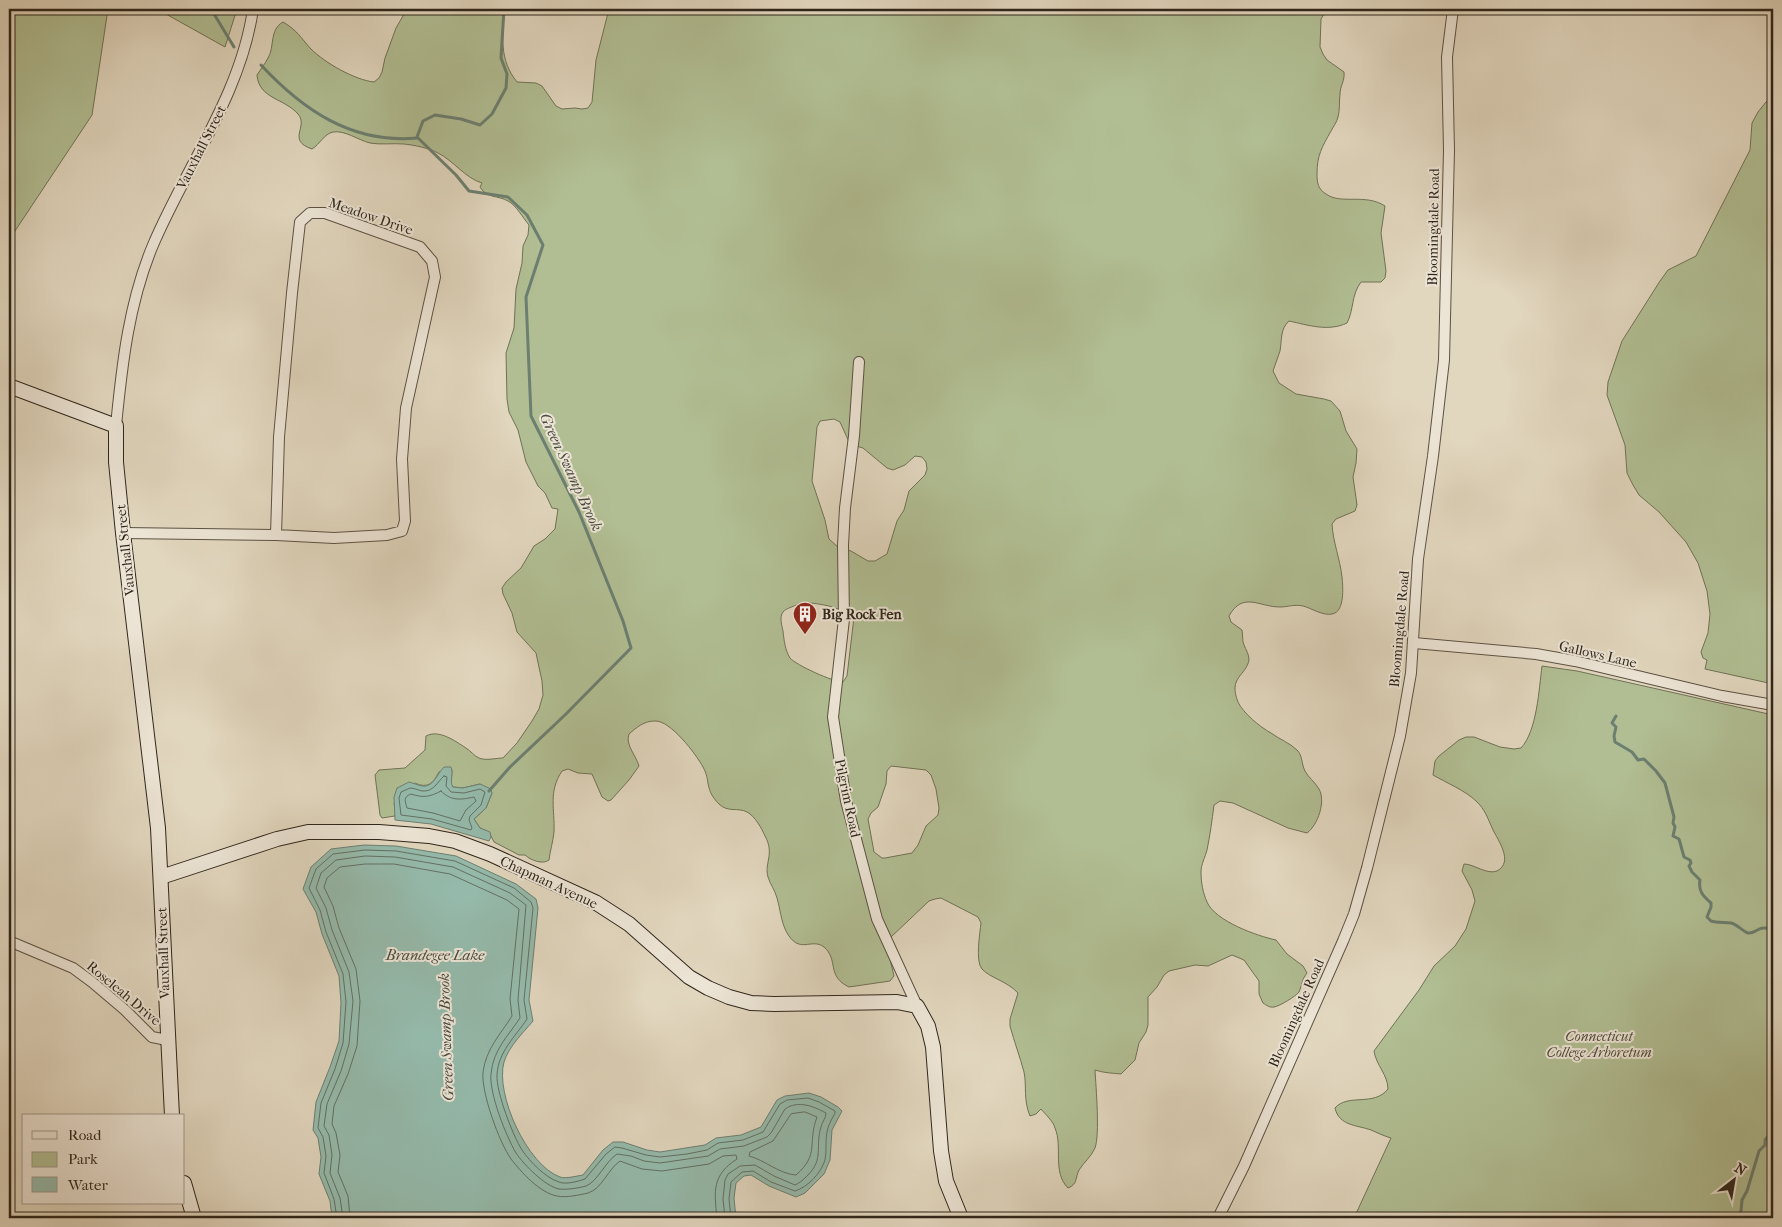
<svg xmlns="http://www.w3.org/2000/svg" width="1782" height="1227" font-family="'IM FELL French Canon',serif">
	<style>
		.green { fill: #b1be93; stroke: #707257; fill-rule: evenodd }
		.water { fill: #95baab; stroke: #6c7f71 }
		.lines { fill: none; stroke-linecap: round; stroke-linejoin: round }
		.shore { stroke: #627063; stroke-width: 1 }
		.stream { stroke: #6c7f71; stroke-width: 3 }
		.street-casing { stroke: #5c5244; stroke-width: 12 }
		.secondary-casing { stroke: #2f261b; stroke-width: 16 }
		.street { stroke: #ece4d5; stroke-width: 10 }
		.secondary { stroke: #ece4d5; stroke-width: 14 }
		.labels { text-anchor: middle; stroke-width: 4; stroke-linejoin: round; paint-order: stroke }
		.street-label { font-size: 14px; fill: #2f261b; stroke: #ece4d5 }
		.poi-label { font-size: 14px; font-weight: bold; fill: #2f261b; stroke: #ece4d5; text-anchor: start }
		.park-label { font-size: 14px; font-style: italic; fill: #504c39; stroke: #ece4d5 }
		.water-label { font-size: 15px; font-style: italic; fill: #484b3f; stroke: #ece4d5 }
	</style>
	<rect width="100%" height="100%" fill="#e1d6be"/>
	<filter id="stains"><feTurbulence type="fractalNoise" baseFrequency=".004" numOctaves="4"/><feColorMatrix values="0 0 0 0 .2 0 0 0 0 .09 0 0 0 0 .02 0 0 0 .5 -.17"/></filter>
	<radialGradient id="worn" r=".72"><stop offset=".6" stop-color="#630" stop-opacity="0"/><stop offset="1" stop-color="#630" stop-opacity=".3"/></radialGradient>
	<!-- green -->
	<g class="green">
		<path d="M9 9H108L92 115 9 240Z"/>
		<path d="M157 9H237L225 47Z"/>
		<path d="M407 9H505C502 35 499 60 517 82L536 83 542 86 556 106 562 109 575 108 582 109 588 108 592 102 596 60 609 9H1327L1321 19 1320 47 1323 54 1327 60 1344 72C1345 81 1340 86 1340 94 1339 102 1340 110 1338 117 1337 122 1333 127 1331 131 1322 147 1317 155 1317 174 1317 183 1318 189 1326 194 1341 205 1365 193 1385 206L1381 233 1386 271 1385 278 1381 282H1361C1351 295 1354 310 1347 323 1328 332 1308 325 1289 321 1280 329 1282 340 1280 351 1278 358 1275 364 1273 371L1279 383 1296 394 1324 399 1331 401 1340 411 1346 431 1357 449 1356 463 1353 477 1357 505 1355 511 1336 519 1332 524C1333 542 1340 559 1342 577 1343 587 1345 612 1332 614 1323 616 1311 608 1303 606 1294 604 1288 607 1280 607 1259 607 1243 591 1229 616L1231 622 1242 630C1243 635 1242 641 1244 645 1246 650 1249 654 1249 660 1246 676 1228 677 1238 702 1243 713 1260 727 1271 733 1279 739 1290 743 1297 750 1303 756 1301 763 1305 771 1308 777 1315 782 1319 789 1326 801 1318 825 1307 833L1288 828 1233 803 1220 801 1214 805C1212 820 1210 836 1207 850 1205 858 1201 864 1201 872 1201 883 1203 893 1207 902 1215 921 1257 936 1276 940L1287 954 1303 966 1307 973C1302 979 1302 985 1299 992 1296 996 1280 1006 1274 1007 1270 1008 1266 1005 1263 1003L1259 994V981L1244 960 1232 955 1208 966 1195 965 1169 971 1164 975 1157 987 1148 997V1025L1146 1032 1139 1043 1135 1060 1121 1074C1112 1073 1104 1073 1095 1070 1096 1088 1100 1134 1095 1148 1091 1157 1084 1162 1079 1170 1075 1178 1078 1184 1068 1188 1052 1172 1063 1147 1055 1128 1053 1121 1046 1115 1041 1109L1036 1114 1030 1116C1023 1099 1027 1087 1024 1072 1020 1057 1014 1041 1010 1026V1019L1018 993C1007 981 990 978 982 969 975 961 980 933 981 923L978 917 941 898 935 899 929 901 890 938 888 951 894 976 890 981 849 987C826 976 839 960 824 947 811 937 799 956 786 931 781 921 780 908 777 898 775 890 770 884 768 877 764 863 775 854 765 836 762 829 755 816 747 812 738 807 728 813 719 804 704 789 711 781 703 767 696 754 670 720 655 721 644 721 637 727 629 734 625 745 636 755 639 766L629 780 611 800 608 801 602 797 592 774 578 773 568 769 562 771C548 792 555 809 554 832 553 842 550 851 549 860 543 865 530 860 525 855H519L494 842 489 832 480 828 474 819 486 808 492 793 480 784 463 788 453 787 451 784 452 770 439 772C433 783 428 789 415 783L394 803 396 813 395 816 382 818 380 815 375 775 379 770 405 768 425 750 426 736C439 729 455 741 466 748 471 751 474 756 479 758 486 761 496 758 503 758L517 743 532 721 539 709 543 695 542 681 536 653 517 632 512 613 503 594 502 588 506 582 521 568 534 546 545 539 555 529 558 509 552 508 545 493 538 486 526 462 518 430 509 412 507 399 506 353 514 328 516 289 522 263 523 246 528 235 529 225C523 218 516 205 508 201 498 195 487 199 480 187L482 183C465 178 454 161 438 153 429 148 414 145 404 144 393 143 380 145 370 143 358 140 345 130 333 132 324 134 320 144 312 149 286 140 309 127 298 114 284 98 259 99 257 75 260 70 265 64 268 58 275 46 269 30 283 22 298 31 300 37 311 49 325 63 355 80 374 82L379 78 382 72 385 58 396 28ZM834 419 840 422 850 444 863 448 887 468 893 470 905 465 915 456 922 457 926 462 927 469 925 475 909 491 904 510 897 521 887 554 875 561H868L851 551 839 548 829 539 825 520 812 481 817 427 820 421ZM800 603C818 602 839 607 854 617L847 676 843 682C833 682 796 665 790 658 785 650 784 640 783 631 782 626 779 617 783 612 786 608 796 606 800 603ZM891 766 926 770 931 775 936 789 939 808 938 815 926 826 918 845 912 853 885 858H882L874 852 868 819 871 813 878 807 886 784 887 771Z"/>
		<path d="M1773 97V684L1705 669 1707 660 1703 658 1701 652 1708 633 1710 614 1707 591 1698 563 1686 542 1659 512 1639 495 1633 485 1627 473 1625 445 1607 395 1608 382 1622 341 1660 281 1668 270 1696 256 1750 150 1752 123 1758 112 1766 102Z"/>
		<path d="M1542 666 1577 671 1773 715V1218H1354L1391 1138C1384 1136 1378 1133 1371 1130 1357 1125 1339 1126 1335 1108 1348 1093 1374 1107 1388 1089 1388 1075 1376 1065 1374 1051L1419 990 1434 966 1455 946 1466 929 1475 901 1472 890 1462 871 1464 864C1474 864 1487 875 1497 871 1514 862 1498 840 1493 830 1488 819 1485 809 1476 801 1466 791 1445 782 1433 775L1435 761 1439 756 1459 740 1466 737H1474L1500 747 1514 749 1521 748C1537 731 1539 689 1542 666Z"/>
	</g>
	<!-- water -->
	<g class="water">
		<path d="M444 767H451C454 774 449 781 453 787L463 788 480 784 491 789 492 793 486 808 474 819 480 828 490 832 491 837 489 841 431 824 395 820 394 797 397 788 409 782C413 783 417 785 422 786 433 788 437 774 444 767Z"/>
		<path d="M364 845 396 846 456 856 516 884 536 899 538 908 529 1000 533 1021C523 1033 509 1046 504 1062 495 1094 527 1165 560 1177 566 1179 576 1176 583 1175L603 1150 613 1142H623L647 1150 660 1152 705 1145 716 1138 741 1135 761 1127 777 1100 785 1096 809 1093 821 1097 838 1107 842 1111 832 1130 830 1160 824 1174 805 1193 796 1197 769 1186 751 1175 744 1176 736 1183 734 1198 736 1218H332L330 1201 319 1174 321 1157 318 1138 313 1130 316 1102 330 1067 339 1041 341 1003 339 976 322 934 316 912 303 889 311 867 331 849Z"/>
	</g>
	<g class="lines">
		<!-- shore -->
		<g class="shore">
			<path d="M444 776 447 777 446 786 451 792 464 793 480 789 485 792 481 805 470 816 469 820 472 828 471 830 432 819 401 815 399 798 401 792 410 788C414 788 418 790 422 791 434 792 437 782 444 776Z"/>
			<path d="M441 791C451 801 460 800 474 797L476 801 466 810 460 821 433 813 407 808C405 801 403 797 411 794 423 798 430 797 441 791Z"/>
			<path d="M805 1112 817 1117C807 1144 820 1154 796 1175 779 1174 765 1160 749 1156L750 1152 773 1141 791 1114Z"/>
			<path d="M337 1218 334 1199 324 1173 326 1156 323 1137 318 1128 321 1103 335 1069 343 1043 346 1002 343 974 326 932 320 910 309 888 316 869 333 854 365 850 396 851 455 861 514 888 531 902 533 908 524 1000 527 1019C515 1037 498 1052 497 1075 496 1092 513 1136 522 1150 530 1162 546 1178 559 1182 566 1185 579 1181 585 1179L606 1154 615 1147 622 1148 646 1155 660 1157 687 1154 707 1150 718 1143 743 1140 763 1132 780 1104 787 1100 808 1098 819 1102 835 1111V1113C832 1119 828 1125 827 1132 825 1141 827 1151 825 1160 821 1173 808 1187 795 1191L771 1182 753 1171 742 1172 731 1182 729 1199 731 1218"/>
			<path d="M343 1218 340 1198 330 1173 332 1155 329 1135 324 1126 327 1104 341 1071 349 1044 353 1001 349 972 332 930 326 908 316 888 321 873 336 860 365 856 395 857 453 867 510 893 526 905 518 1000 520 1018C508 1036 493 1050 491 1074 489 1093 506 1136 516 1153 524 1165 545 1186 559 1189 566 1190 579 1188 586 1186 597 1182 606 1161 617 1154L631 1156 644 1161 660 1163 708 1156 720 1149 744 1146 767 1137 771 1133 785 1109C798 1100 813 1106 826 1113 826 1118 822 1122 821 1127 815 1146 824 1159 808 1175 804 1179 800 1183 795 1185L774 1176 755 1165 740 1166 728 1174 725 1180 723 1199 725 1218"/>
			<path d="M350 1218 348 1196 338 1172 340 1155 336 1133 332 1124 334 1106 348 1074 357 1046 360 1001 356 969 339 928 333 906 324 887 327 878 340 867 365 864H394L450 874 507 900 519 909 510 999 512 1016C500 1035 486 1049 483 1072 481 1092 499 1142 511 1159 521 1172 540 1193 557 1196 566 1198 579 1195 588 1193 602 1189 608 1169 620 1161L642 1169 662 1171 709 1164 723 1156 736 1155 737 1159C712 1175 714 1191 717 1218"/>
		</g>
		<!-- stream -->
		<g class="stream">
			<path d="M211 9 234 47"/>
			<path d="M261 65C303 110 352 144 417 138"/>
			<path d="M1616 716 1612 723 1616 727 1614 736 1615 742 1632 752 1638 760 1644 759 1656 771 1665 783 1674 817 1673 823 1675 827 1673 836 1679 839 1684 857 1690 860 1691 863 1689 866 1692 872 1700 880C1698 891 1703 896 1711 903V907L1707 917 1711 921C1717 923 1724 922 1731 923 1737 924 1742 931 1748 933 1756 934 1758 925 1770 929L1773 934"/>
			<path d="M489 791 510 767 566 714 631 648 623 621 579 512 531 416 526 297 543 245 527 215 508 197 469 191 456 175 417 137 423 121 435 115 461 119 480 125 492 114 506 88 507 74 501 58 504 9"/>
			<path d="M1736 1218 1741 1211 1742 1200 1747 1191 1759 1151 1765 1145V1140L1769 1135 1773 1118"/>
		</g>
		<defs>
			<g id="street">
				<path d="M310 213H325L420 247 432 261 435 277 406 408 402 459 405 521 402 531 387 535 334 538 276 535 279 437 292 293 300 222Z"/>
				<path d="M859 362 854 436 845 508 843 545 844 619 833 717 846 801 877 919 917 1006"/>
				<path d="M116 426C122 364 129 302 153 245 186 167 241 94 253 9"/>
				<path d="M123 533 276 535"/>
				<path d="M1414 643 1536 654 1575 661 1722 696 1773 705"/>
				<path d="M9 941 73 968 92 982 125 1010 152 1037 167 1040"/>
				<path d="M1218 1218 1244 1166 1343 941 1354 914 1367 868 1400 736 1411 673 1418 559 1433 456 1444 360 1449 150 1447 57 1453 9"/>
			</g>
			<g id="secondary">
				<path d="M9 386 116 426V462L123 533 158 828 172 1116"/>
				<path d="M161 877 277 839 308 832H379L429 836 455 841 490 854 595 902 629 924 689 977 708 988 729 997 751 1003 774 1004 897 1002 917 1006 928 1026 933 1047 941 1151 946 1181 961 1218"/>
				<path d="M184 1183 194 1218"/>
			</g>
		</defs>
		<!-- street casing -->
		<use href="#street" class="street-casing"/>
		<!-- secondary casing -->
		<use href="#secondary" class="secondary-casing"/>
		<!-- street -->
		<use href="#street" class="street"/>
		<!-- secondary -->
		<use href="#secondary" class="secondary"/>
	</g>
	<!-- icons -->
	<defs>
		<symbol id="building-pin" viewBox="-11 -11 22 30"><path d="M0 17L-7.5 6A9.5 9.5 0 1 1 7.5 6Z" fill="#8f2418" stroke="#ece4d5"/><path d="M-4-6H4V6H1V3H-1V6H-4ZM-2.5-4.3h1.7v1.8h-1.7ZM.8-4.3h1.7v1.8H.8ZM-2.5-1h1.7V.8h-1.7ZM.8-1h1.7V.8H.8Z" fill="#fff"/></symbol>
	</defs>
	<g fill-rule="evenodd">
		<use href="#building-pin" x="791" y="600" width="28" height="38"/>
	</g>
	<g class="labels">
		<!-- street labels -->
		<g class="street-label">
			<text transform="translate(201 147) rotate(-63)" y="5">Vauxhall Street</text>
			<text transform="translate(371 216) rotate(19)" y="5">Meadow Drive</text>
			<text transform="translate(1433 227) rotate(-89)" y="5">Bloomingdale Road</text>
			<text transform="translate(125 550) rotate(-96)" y="5">Vauxhall Street</text>
			<text transform="translate(1399 629) rotate(-85)" y="5">Bloomingdale Road</text>
			<text transform="translate(1598 654) rotate(13)" y="5">Gallows Lane</text>
			<text transform="translate(848 798) rotate(78)" y="5">Pilgrim Road</text>
			<text transform="translate(549 882) rotate(25)" y="5">Chapman Avenue</text>
			<text transform="translate(163 953) rotate(-92)" y="5">Vauxhall Street</text>
			<text transform="translate(124 993) rotate(40)" y="5">Roseleah Drive</text>
			<text transform="translate(1296 1013) rotate(-66)" y="5">Bloomingdale Road</text>
		</g>
		<!-- poi labels -->
		<g class="poi-label">
			<text x="822" y="619">Big Rock Fen</text>
		</g>
		<!-- park labels -->
		<g class="park-label">
			<text x="1599" y="1041">Connecticut<tspan x="1599" dy="16">College Arboretum</tspan></text>
		</g>
		<!-- water labels -->
		<g class="water-label">
			<text transform="translate(571 472) rotate(65)" y="5">Green Swamp Brook</text>
			<text x="435" y="960">Brandegee Lake</text>
			<text transform="translate(446 1037) rotate(-92)" y="5">Green Swamp Brook</text>
		</g>
	</g>
	<!-- margin -->
	<rect width="1782" height="1227" fill="none" stroke="#e1d6be" stroke-width="30"/>
	<rect x="10" y="10" width="1762" height="1207" fill="none" stroke="#2f261b" stroke-width="2.5"/>
	<rect x="15" y="15" width="1752" height="1197" fill="none" stroke="#2f261b"/>
	<!-- legend -->
	<rect x="22" y="1114" width="162" height="90" fill="#ece4d5" stroke="#a0988b"/>
	<rect x="32" y="1131" width="25" height="8" fill="#ece4d5" stroke="#a0988b"/>
	<text x="68" y="1140" font-size="15" fill="#2f261b">Road</text>
	<rect x="32" y="1152" width="25" height="15" fill="#b1be93" stroke="#a0988b"/>
	<text x="68" y="1164" font-size="15" fill="#2f261b">Park</text>
	<rect x="32" y="1177" width="25" height="15" fill="#95baab" stroke="#a0988b"/>
	<text x="68" y="1190" font-size="15" fill="#2f261b">Water</text>
	<!-- north arrow -->
	<g transform="translate(1734 1180) rotate(31)" stroke="#ece4d5" stroke-width="4" paint-order="stroke">
	<path d="M0-4L9 19L0 12L-9 19Z" fill="#2f261b"/>
	<text y="-8" font-size="14" font-weight="bold" text-anchor="middle" fill="#2f261b">N</text>
	</g>
	<rect width="100%" height="100%" filter="url(#stains)"/>
	<rect width="100%" height="100%" fill="url(#worn)"/>
</svg>
